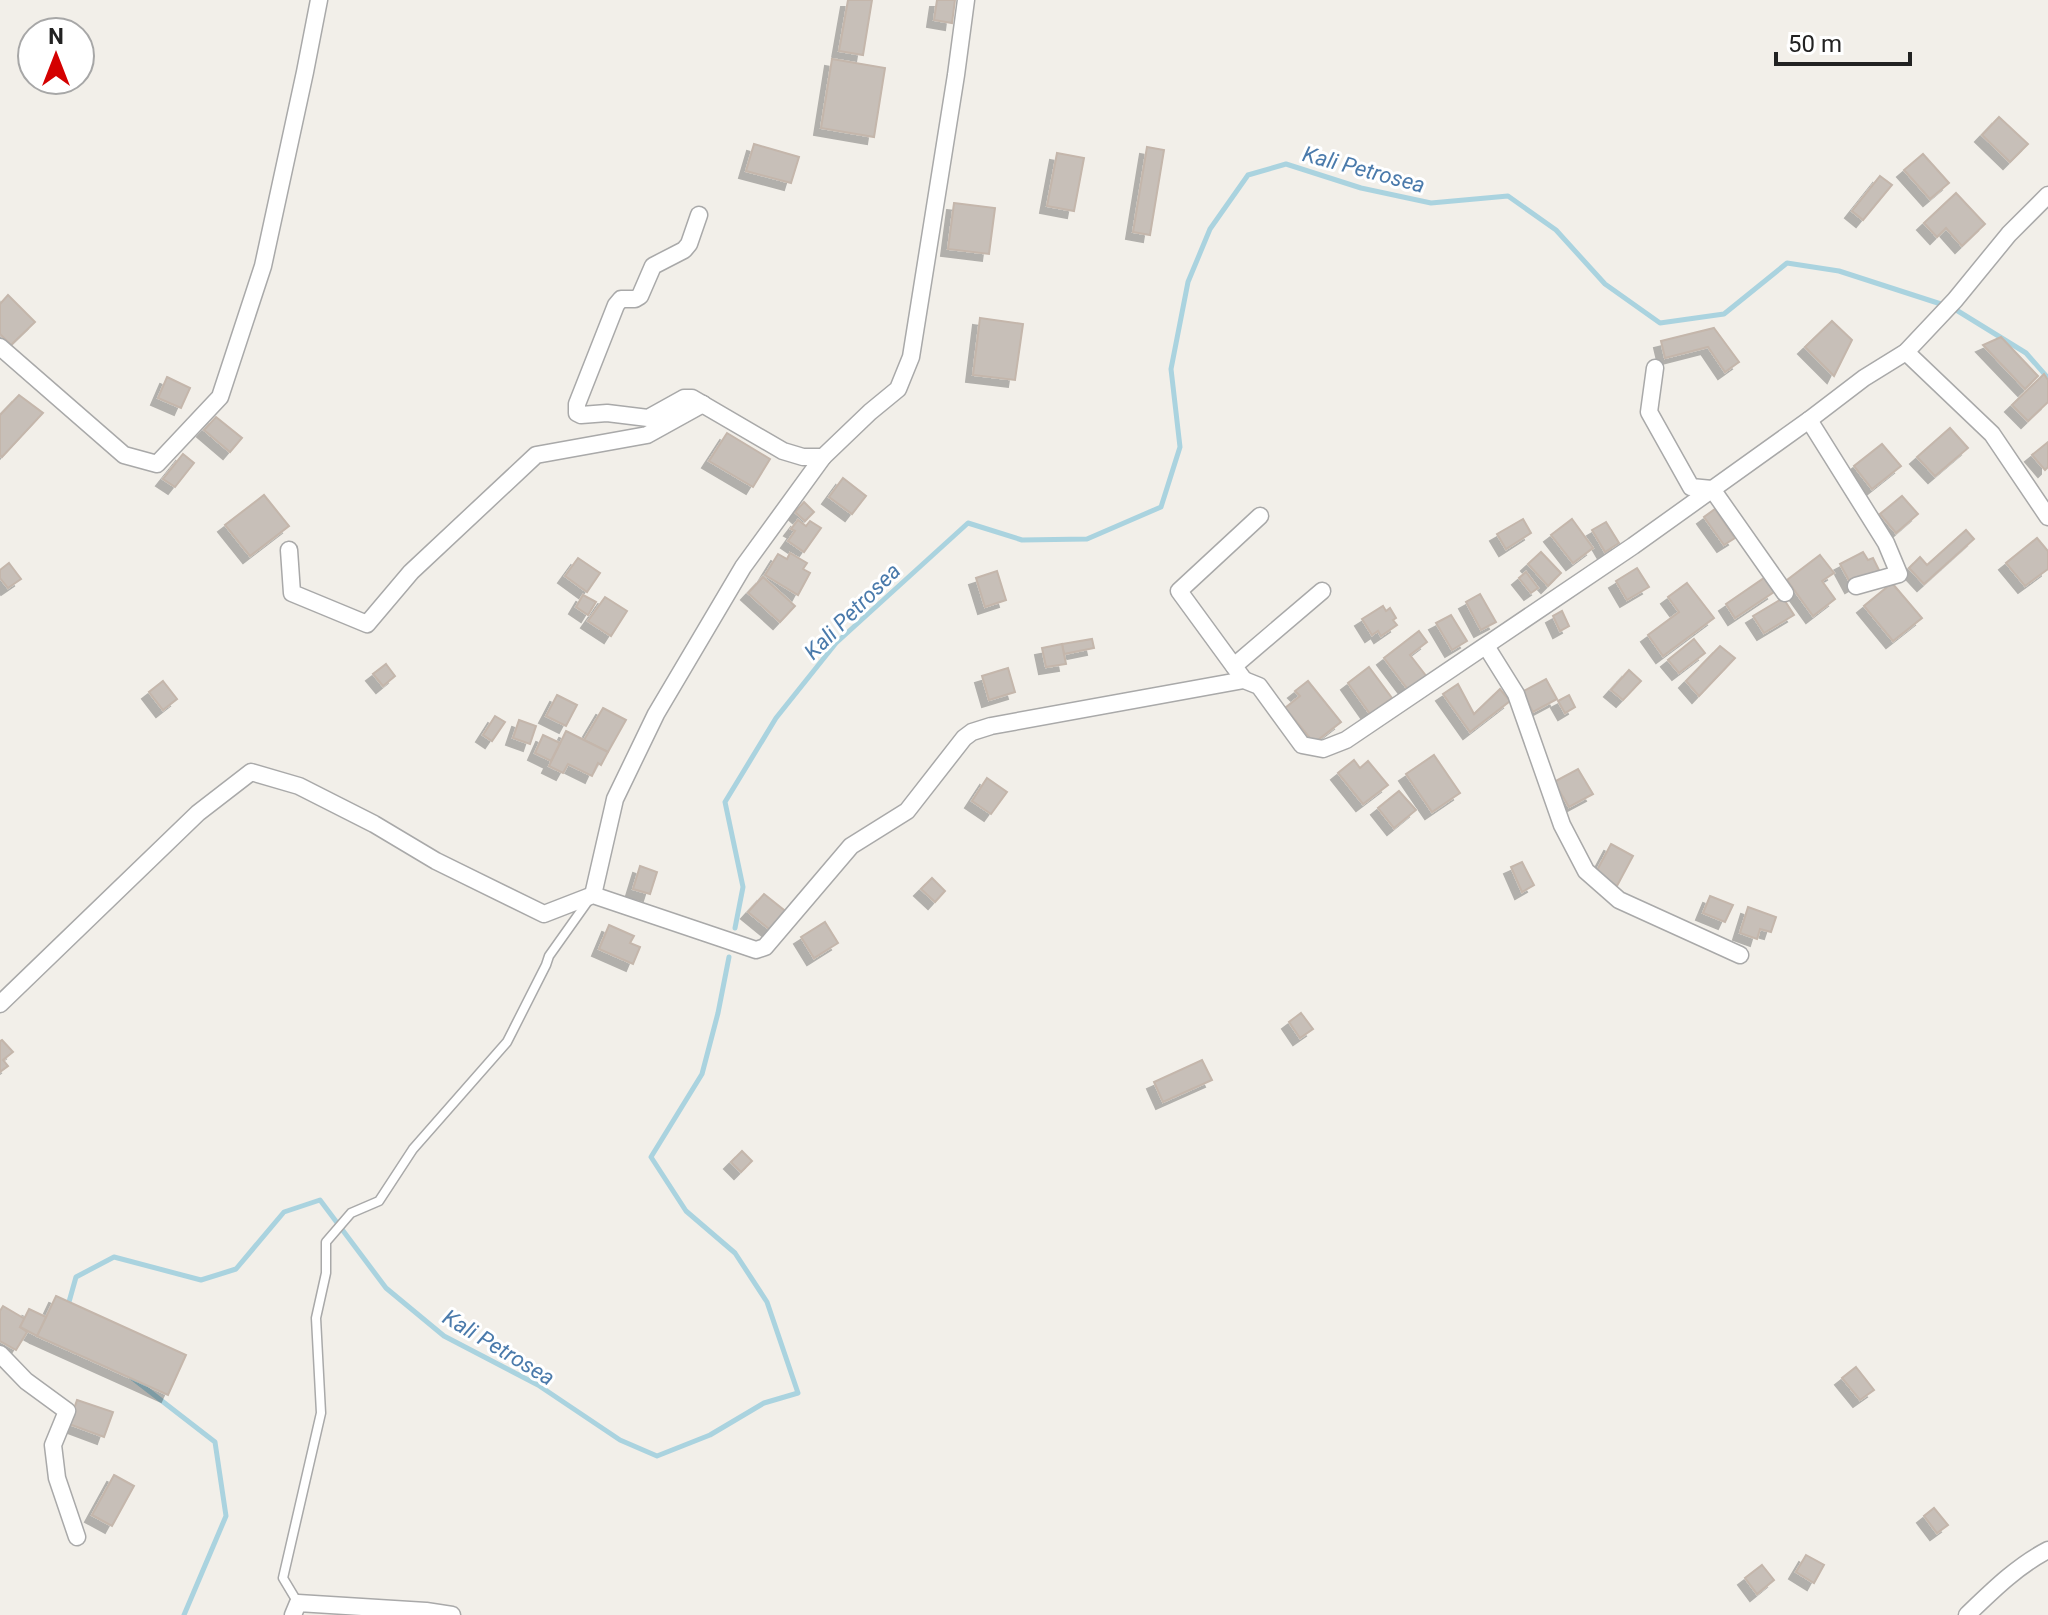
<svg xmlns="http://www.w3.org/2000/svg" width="2048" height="1615" font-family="Roboto,sans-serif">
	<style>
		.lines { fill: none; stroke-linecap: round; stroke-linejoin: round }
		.stream { stroke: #aad3df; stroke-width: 5 }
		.building { fill: #c7bfb8; stroke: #c4b6ab; stroke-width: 2; filter: url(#shadow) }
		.service-casing { stroke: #a9a9a9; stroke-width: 11 }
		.minor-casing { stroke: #a9a9a9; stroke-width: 19 }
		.service { stroke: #fff; stroke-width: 8 }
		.minor { stroke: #fff; stroke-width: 16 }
		.labels { text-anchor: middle; stroke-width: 6; stroke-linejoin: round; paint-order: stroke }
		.water-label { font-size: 22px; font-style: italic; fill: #4a7aab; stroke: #fff }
	</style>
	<defs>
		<filter id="shadow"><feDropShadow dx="-7" dy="7" stdDeviation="0" flood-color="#0004"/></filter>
	</defs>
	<rect width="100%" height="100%" fill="#f2efe9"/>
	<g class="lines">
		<!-- stream -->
		<g class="stream">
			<path d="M1953 308 2026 353 2048 378"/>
			<path d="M735 928 743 887 725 802 776 718 836 643 968 523 1022 540 1087 539 1161 507 1180 447 1171 369 1188 282 1210 229 1248 175 1286 164 1361 188 1431 203 1508 196 1556 230 1605 284 1660 323 1724 314 1787 263 1839 271 1944 305"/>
			<path d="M67 1309 76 1277 114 1257 201 1280 236 1269 284 1212 320 1200 386 1288 444 1336 538 1385 620 1440 657 1456 710 1435 764 1403 798 1393 767 1302 735 1253 686 1211 651 1157 702 1074 718 1013 729 957"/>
			<path d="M131 1377 215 1442 226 1516 184 1615"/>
		</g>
	</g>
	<!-- building -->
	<g class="building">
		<path d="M848 0H872L863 55 839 51Z"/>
		<path d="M937 0H955L952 23 934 20Z"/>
		<path d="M832 59 885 68 874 137 821 128Z"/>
		<path d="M1999 117 2028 144 2010 162 1982 135Z"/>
		<path d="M754 144 799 157 791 183 746 171Z"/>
		<path d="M1147 147 1164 150 1150 235 1133 232Z"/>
		<path d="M1057 153 1084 158 1074 211 1047 206Z"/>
		<path d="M1923 154 1949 183 1930 199 1904 170Z"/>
		<path d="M1880 176 1892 185 1863 220 1852 211Z"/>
		<path d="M1956 193 1985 224 1962 246 1946 228 1937 237 1924 223Z"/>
		<path d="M954 203 995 208 989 254 948 249Z"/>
		<path d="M8 295 35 322 11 345 0 334V304Z"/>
		<path d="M980 318 1023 324 1015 380 973 375Z"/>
		<path d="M1832 321 1852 340 1834 376 1805 347Z"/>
		<path d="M1714 328 1739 362 1725 372 1708 347 1665 358 1661 341Z"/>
		<path d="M2001 337 2038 376 2025 389 1983 345Z"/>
		<path d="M2044 374 2048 380V402L2028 421 2012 405Z"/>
		<path d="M167 377 190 388 181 408 158 398Z"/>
		<path d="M19 395 43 413 2 457 0 455V415Z"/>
		<path d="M216 417 242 438 230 452 204 430Z"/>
		<path d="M1950 428 1968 448 1935 476 1917 457Z"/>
		<path d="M727 433 770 459 753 487 709 461Z"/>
		<path d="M2048 442V467L2045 470 2032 455Z"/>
		<path d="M1882 444 1901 466 1872 489 1854 466Z"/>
		<path d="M183 454 194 463 175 487 163 479Z"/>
		<path d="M843 478 866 496 852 514 829 497Z"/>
		<path d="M264 495 289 526 250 556 225 525Z"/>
		<path d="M1902 496 1918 514 1896 533 1880 514Z"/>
		<path d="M804 502 814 512 805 521 795 512Z"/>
		<path d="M1715 509 1735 538 1724 545 1704 517Z"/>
		<path d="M1523 519 1531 533 1506 549 1497 534Z"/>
		<path d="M1572 519 1593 548 1573 563 1551 535Z"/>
		<path d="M798 520 806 526 810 521 821 528 804 552 788 541 795 531 791 529Z"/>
		<path d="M1606 522 1619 543 1605 552 1592 530Z"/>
		<path d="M1966 530 1974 539 1924 584 1909 568 1920 557 1927 565Z"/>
		<path d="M2037 538 2048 551V569L2025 586 2006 563Z"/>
		<path d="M1541 552 1561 573 1548 586 1528 564Z"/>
		<path d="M1863 552 1868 560 1873 558 1879 570 1852 586 1840 564Z"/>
		<path d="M790 553 807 563 803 569 810 573 798 595 765 575 778 554 787 559Z"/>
		<path d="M1820 555 1834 573 1822 581 1835 599 1813 616 1787 580Z"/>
		<path d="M578 558 600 573 587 592 565 576Z"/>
		<path d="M9 563 21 579 8 588 0 578V570Z"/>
		<path d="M1637 568 1649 587 1627 600 1616 581Z"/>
		<path d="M997 571 1006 600 985 607 976 578Z"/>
		<path d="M1526 572 1538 588 1531 593 1519 578Z"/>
		<path d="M763 577 795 606 780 622 748 593Z"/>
		<path d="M1764 578 1774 592 1735 618 1726 604Z"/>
		<path d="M1687 583 1714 618 1663 656 1648 635 1679 612 1668 597Z"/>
		<path d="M1892 583 1922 618 1893 641 1864 606Z"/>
		<path d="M1480 594 1496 622 1481 630 1466 602Z"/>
		<path d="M583 595 596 602 588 615 576 607Z"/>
		<path d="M605 597 627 611 611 636 588 621Z"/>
		<path d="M1783 598 1794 615 1764 633 1753 616Z"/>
		<path d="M1383 606 1386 611 1390 608 1396 618 1393 620 1397 625 1381 636 1378 631 1372 635 1362 619Z"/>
		<path d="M1562 611 1569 626 1560 631 1553 616Z"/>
		<path d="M1451 615 1467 641 1452 650 1436 623Z"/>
		<path d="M1419 631 1427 642 1410 655 1427 677 1409 691 1384 658Z"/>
		<path d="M1092 639 1094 648 1064 654 1062 644Z"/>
		<path d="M1694 639 1705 653 1679 673 1668 660Z"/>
		<path d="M1062 644 1066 664 1046 667 1042 648Z"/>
		<path d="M1720 646 1735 658 1699 696 1686 681Z"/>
		<path d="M386 664 395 676 383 686 373 674Z"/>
		<path d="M1369 667 1392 698 1370 714 1348 683Z"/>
		<path d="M1008 668 1015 692 989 700 982 676Z"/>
		<path d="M1629 670 1641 681 1623 700 1611 690Z"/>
		<path d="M1546 679 1557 699 1533 712 1522 692Z"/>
		<path d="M163 681 177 699 163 710 149 692Z"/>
		<path d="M1308 681 1341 722 1314 743 1285 708 1300 696 1295 691Z"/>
		<path d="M1458 684 1474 714 1500 689 1510 701 1470 732 1443 694Z"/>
		<path d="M557 695 577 705 566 726 546 716Z"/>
		<path d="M1569 695 1575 707 1565 713 1558 701Z"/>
		<path d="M603 708 626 720 608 752 584 740Z"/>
		<path d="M495 716 505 722 492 741 483 735Z"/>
		<path d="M519 720 536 726 530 744 513 738Z"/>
		<path d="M566 731 608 752 601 765 598 763 592 776 568 764 563 773 549 766Z"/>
		<path d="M543 735 560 743 551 761 535 753Z"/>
		<path d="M1434 755 1460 793 1432 812 1406 774Z"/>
		<path d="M1354 760 1360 768 1368 761 1388 785 1363 804 1338 773Z"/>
		<path d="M1578 769 1593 794 1569 807 1554 782Z"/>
		<path d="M987 778 1007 792 991 814 972 801Z"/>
		<path d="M1399 791 1416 810 1394 828 1378 808Z"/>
		<path d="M1611 844 1633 856 1617 886 1595 874Z"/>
		<path d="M1522 862 1534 885 1522 892 1511 867Z"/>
		<path d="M640 866 657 872 650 894 633 889Z"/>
		<path d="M932 878 945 891 935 902 921 889Z"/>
		<path d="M764 894 789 914 774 933 748 912Z"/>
		<path d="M1710 896 1733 905 1725 922 1703 913Z"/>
		<path d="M1748 907 1776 917 1771 932 1760 929 1757 939 1740 933Z"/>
		<path d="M825 922 838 943 814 958 801 937Z"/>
		<path d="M609 925 634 936 630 943 640 947 633 964 599 949Z"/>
		<path d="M1301 1013 1313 1029 1300 1038 1289 1022Z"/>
		<path d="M2 1040 13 1052 3 1060 8 1066 0 1072V1041Z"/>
		<path d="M1202 1060 1212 1080 1163 1102 1154 1082Z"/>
		<path d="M742 1151 752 1161 741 1172 731 1162Z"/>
		<path d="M56 1296 186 1355 168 1395 37 1336Z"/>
		<path d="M3 1306 25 1319 20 1327 27 1332 16 1350 0 1341V1311Z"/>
		<path d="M29 1309 46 1317 37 1336 20 1327Z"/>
		<path d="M1856 1367 1874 1390 1860 1400 1842 1378Z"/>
		<path d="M77 1400 113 1412 104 1437 69 1424Z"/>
		<path d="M114 1475 134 1486 112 1526 92 1515Z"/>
		<path d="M1934 1508 1948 1525 1937 1533 1924 1516Z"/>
		<path d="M1806 1555 1824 1565 1814 1583 1796 1572Z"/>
		<path d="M1762 1565 1774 1580 1757 1594 1745 1578Z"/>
	</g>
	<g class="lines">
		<defs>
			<path id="service" d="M298 1603 283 1578 321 1413 316 1318 326 1273V1242L351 1213 379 1201 413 1149 507 1042 546 965 549 956 588 901"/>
			<g id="minor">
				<path d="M699 215 689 244 684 250 653 266 640 296 635 299H621L616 305 577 404V413L581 415 607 413 648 418 684 398H692L783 451 803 457H823L870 412 898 389 911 357 956 75 966 0"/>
				<path d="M0 347 124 455 157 464 220 397 263 266 305 72 319 0"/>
				<path d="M1906 352 1992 434 2048 517"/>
				<path d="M1655 368 1649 412 1691 487 1712 489 1785 593"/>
				<path d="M1809 420 1886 543 1899 574 1856 586"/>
				<path d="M289 550 292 593 367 624 411 572 536 455 647 435 703 404"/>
				<path d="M1486 646 1516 694 1562 825 1586 871 1619 900 1740 955"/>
				<path d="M1234 666 1322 591"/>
				<path d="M1244 680 1179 591 1260 516"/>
				<path d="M593 895 615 799 656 714 743 567 823 457"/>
				<path d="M0 1004 198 813 251 772 299 786 374 824 436 861 544 914 593 895 756 950 765 947 851 846 907 811 964 738 972 732 991 726 1244 680 1259 686 1302 745 1323 749 1346 740 1633 546 1809 420 1864 378 1906 352 1955 300 2009 234 2048 195"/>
				<path d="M0 1354 26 1381 67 1411 53 1445 57 1478 77 1537"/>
				<path d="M293 1615 298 1603 426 1611 452 1615"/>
				<path d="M1967 1615C1992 1591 2017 1566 2048 1550"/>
			</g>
		</defs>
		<!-- service casing -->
		<use href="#service" class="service-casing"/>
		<!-- minor casing -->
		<use href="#minor" class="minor-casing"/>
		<!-- service -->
		<use href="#service" class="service"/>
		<!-- minor -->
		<use href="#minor" class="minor"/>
	</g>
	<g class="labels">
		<!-- water labels -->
		<g class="water-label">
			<text transform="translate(1364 169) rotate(15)" y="8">Kali Petrosea</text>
			<text transform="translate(852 611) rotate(-45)" y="8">Kali Petrosea</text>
			<text transform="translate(499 1347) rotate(31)" y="8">Kali Petrosea</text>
		</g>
	</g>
	<!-- north arrow -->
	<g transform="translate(56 56)"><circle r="38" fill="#ffffff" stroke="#a7a7a7" stroke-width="2"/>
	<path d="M0-6L14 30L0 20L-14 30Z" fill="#d40000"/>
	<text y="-12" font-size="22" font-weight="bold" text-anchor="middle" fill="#222222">N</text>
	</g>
	<!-- scale -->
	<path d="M1776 52v12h134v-12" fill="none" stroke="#222222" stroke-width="4"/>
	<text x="1788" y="52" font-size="24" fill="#222222" stroke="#ffffff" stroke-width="6" paint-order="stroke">50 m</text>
</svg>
